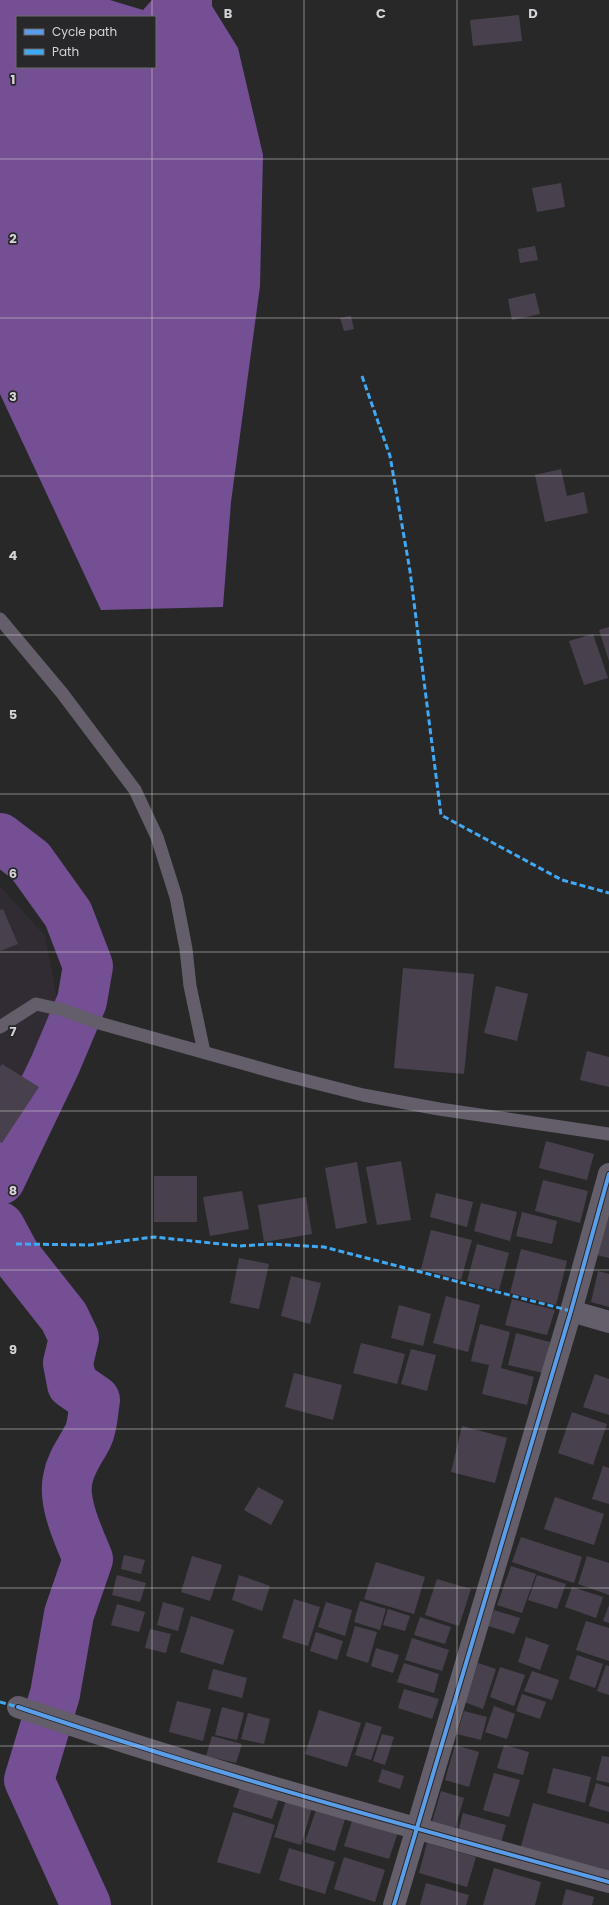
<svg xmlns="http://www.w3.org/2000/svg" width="609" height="1905" font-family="Poppins,sans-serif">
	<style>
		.built { fill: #312c34 }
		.water { fill: #744f93; fill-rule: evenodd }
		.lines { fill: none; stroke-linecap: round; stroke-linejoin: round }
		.river { stroke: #744f93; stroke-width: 50 }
		.building { fill: #48414d }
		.lane { stroke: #645e6a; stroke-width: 13 }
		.street { stroke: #645e6a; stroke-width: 22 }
		.quiet { stroke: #3fa9f5; stroke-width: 3; stroke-dasharray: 6 3; stroke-linecap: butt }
		.cycleway-casing { stroke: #28272a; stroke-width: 6 }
		.cycleway { stroke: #5a9eea; stroke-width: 4 }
		.grid { fill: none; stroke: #d4d3d5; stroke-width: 1; stroke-opacity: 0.55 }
		.grid-label { font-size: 13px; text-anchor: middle; font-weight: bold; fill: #d4d3d5; stroke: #28272a; stroke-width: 3.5; stroke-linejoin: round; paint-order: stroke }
	</style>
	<rect width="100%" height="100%" fill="#282829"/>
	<!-- built -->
	<path class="built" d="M0 886 45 936 57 999 58 1009 39 1087 0 1178Z"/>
	<!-- water -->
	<path class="water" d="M0 0H110L143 10 152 0H212V6L238 48 263 155 260 286 231 502 223 607 101 610 0 394ZM17 17H155V67H17Z"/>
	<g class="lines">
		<!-- river -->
		<g class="river">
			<path d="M0 838 30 861 68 914 88 966 82 1001 55 1065 0 1180"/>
			<path d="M0 1227 15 1255 64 1317 74 1338 68 1363 72 1384 95 1400C93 1411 93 1426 88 1436 81 1450 71 1462 68 1478 62 1502 79 1537 88 1559L69 1614 55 1694 29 1780 86 1905"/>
		</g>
	</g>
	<!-- building -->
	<g class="building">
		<path d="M519 15 522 41 473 46 470 20Z"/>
		<path d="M561 183 565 207 537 212 532 188Z"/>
		<path d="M535 246 538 260 520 263 518 249Z"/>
		<path d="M535 293 540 314 512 320 508 299Z"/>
		<path d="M351 316 354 329 344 331 340 318Z"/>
		<path d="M561 469 567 496 584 492 588 513 545 522 535 475Z"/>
		<path d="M609 627V661L599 630Z"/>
		<path d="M593 634 608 678 584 685 569 641Z"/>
		<path d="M3 909 18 944 0 951V910Z"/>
		<path d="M403 968 474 974 464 1074 394 1068Z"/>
		<path d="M496 986 528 994 517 1041 484 1033Z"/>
		<path d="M587 1051 609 1057V1087L580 1080Z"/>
		<path d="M2 1064 39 1087 2 1143 0 1142V1067Z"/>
		<path d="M546 1141 594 1154 587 1180 539 1168Z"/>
		<path d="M401 1161 411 1220 377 1225 366 1167Z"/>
		<path d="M357 1162 367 1223 336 1229 325 1168Z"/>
		<rect x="154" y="1176" width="43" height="46"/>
		<path d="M543 1180 588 1191 580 1223 535 1211Z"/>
		<path d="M242 1191 249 1229 210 1236 203 1197Z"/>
		<path d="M436 1193 473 1202 467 1227 430 1217Z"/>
		<path d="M306 1197 312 1234 264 1242 258 1205Z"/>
		<path d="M481 1203 517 1212 510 1241 474 1231Z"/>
		<path d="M609 1210V1258L597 1255Z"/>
		<path d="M522 1212 557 1221 552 1244 516 1236Z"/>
		<path d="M431 1230 472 1240 461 1280 421 1269Z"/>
		<path d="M477 1244 509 1253 499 1290 467 1281Z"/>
		<path d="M521 1249 567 1261 556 1305 510 1293Z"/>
		<path d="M239 1258 269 1264 259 1309 230 1303Z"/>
		<path d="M598 1271 609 1274V1307L591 1302Z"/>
		<path d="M291 1276 321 1283 310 1324 281 1316Z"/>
		<path d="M446 1296 480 1305 468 1352 433 1343Z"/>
		<path d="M512 1299 555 1310 547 1335 505 1325Z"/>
		<path d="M399 1305 431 1314 423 1346 391 1338Z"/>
		<path d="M480 1324 510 1332 501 1368 534 1377 527 1405 482 1394 489 1365 471 1361Z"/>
		<path d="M516 1333 550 1342 543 1373 508 1365Z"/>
		<path d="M361 1343 405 1354 397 1384 353 1373Z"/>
		<path d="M411 1349 436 1355 427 1391 401 1384Z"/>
		<path d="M294 1373 342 1385 333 1420 285 1407Z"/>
		<path d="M595 1374 609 1379V1415L583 1407Z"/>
		<path d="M572 1412 607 1424 593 1465 558 1453Z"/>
		<path d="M462 1426 507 1438 495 1483 451 1472Z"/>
		<path d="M603 1466 609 1468V1504L592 1499Z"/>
		<path d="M258 1487 284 1501 271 1525 244 1510Z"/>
		<path d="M555 1497 604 1514 594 1545 544 1529Z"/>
		<path d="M521 1537 582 1557 574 1583 512 1562Z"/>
		<path d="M124 1555 145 1560 141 1574 121 1569Z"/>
		<path d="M192 1556 222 1565 210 1601 181 1592Z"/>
		<path d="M587 1556 609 1563V1595L578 1584Z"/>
		<path d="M376 1562 425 1577 414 1614 364 1599Z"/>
		<path d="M511 1566 536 1574 522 1613 497 1605Z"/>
		<path d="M117 1575 146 1583 140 1602 112 1595Z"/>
		<path d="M239 1575 270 1586 262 1611 232 1600Z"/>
		<path d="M537 1575 566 1584 557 1609 528 1600Z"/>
		<path d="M437 1579 471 1589 459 1626 425 1615Z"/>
		<path d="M572 1587 603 1597 596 1618 565 1607Z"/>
		<path d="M294 1599 320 1607 308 1646 282 1638Z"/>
		<path d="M360 1601 386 1609 380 1630 354 1622Z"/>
		<path d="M163 1602 184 1608 178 1631 157 1625Z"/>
		<path d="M326 1602 352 1610 345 1636 318 1627Z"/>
		<path d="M117 1604 145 1612 139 1632 111 1625Z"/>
		<path d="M609 1605V1623L603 1621Z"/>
		<path d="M388 1609 410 1616 405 1631 383 1625Z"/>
		<path d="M494 1610 520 1618 514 1634 488 1626Z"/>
		<path d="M191 1616 234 1630 223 1665 180 1652Z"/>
		<path d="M420 1617 451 1627 445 1644 414 1635Z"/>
		<path d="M586 1621 609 1628V1661L576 1650Z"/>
		<path d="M355 1626 377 1632 368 1663 346 1656Z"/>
		<path d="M150 1629 171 1634 166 1653 145 1648Z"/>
		<path d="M316 1632 343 1641 337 1660 310 1651Z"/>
		<path d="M526 1637 549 1645 540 1670 518 1662Z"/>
		<path d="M412 1638 449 1650 442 1671 405 1660Z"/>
		<path d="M376 1648 399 1655 393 1673 371 1666Z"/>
		<path d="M577 1655 603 1664 595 1688 569 1679Z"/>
		<path d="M404 1663 439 1674 434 1693 397 1682Z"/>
		<path d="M478 1663 496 1669 483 1709 464 1702Z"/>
		<path d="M606 1665 609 1666V1695L597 1691Z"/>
		<path d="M500 1667 525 1675 514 1706 490 1697Z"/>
		<path d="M213 1669 247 1678 242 1698 208 1689Z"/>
		<path d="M532 1671 559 1680 552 1700 524 1691Z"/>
		<path d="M404 1689 439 1699 432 1719 398 1708Z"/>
		<path d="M522 1694 546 1702 540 1719 516 1711Z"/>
		<path d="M177 1701 211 1709 203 1741 169 1732Z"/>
		<path d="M494 1706 515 1714 507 1739 485 1732Z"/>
		<path d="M222 1707 244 1713 237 1740 215 1735Z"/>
		<path d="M319 1710 361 1723 347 1767 305 1754Z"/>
		<path d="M464 1711 487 1717 481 1740 457 1734Z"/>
		<path d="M248 1713 270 1719 264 1744 241 1739Z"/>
		<path d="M366 1722 382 1727 371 1760 355 1755Z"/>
		<path d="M382 1734 394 1737 385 1765 373 1761Z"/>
		<path d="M212 1736 242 1744 236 1763 206 1756Z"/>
		<path d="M455 1745 479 1752 469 1787 445 1780Z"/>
		<path d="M504 1745 529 1752 523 1775 497 1768Z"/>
		<path d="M602 1756 609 1757V1783L596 1780Z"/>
		<path d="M553 1768 591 1777 585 1803 547 1793Z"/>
		<path d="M382 1769 404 1776 400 1789 378 1782Z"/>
		<path d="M494 1773 520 1780 509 1817 483 1810Z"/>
		<path d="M596 1783 609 1787V1812L589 1806Z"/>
		<path d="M241 1784 280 1796 272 1819 233 1807Z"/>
		<path d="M441 1791 464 1798 453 1835 430 1829Z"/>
		<path d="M286 1800 312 1808 301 1845 274 1837Z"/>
		<path d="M533 1803 609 1824V1875L520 1850Z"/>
		<path d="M317 1807 346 1816 335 1851 305 1842Z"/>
		<path d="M233 1812 275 1825 260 1874 217 1862Z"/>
		<path d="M463 1813 506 1825 501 1843 458 1832Z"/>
		<path d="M353 1818 398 1832 389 1859 344 1846Z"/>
		<path d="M427 1843 476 1857 467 1887 419 1873Z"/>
		<path d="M289 1848 335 1862 325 1894 279 1880Z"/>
		<path d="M344 1857 385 1870 375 1902 334 1889Z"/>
		<path d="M494 1868 541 1882 535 1905H483Z"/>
		<path d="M426 1883 469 1895 466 1905H420Z"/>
		<path d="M566 1889 594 1897 592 1905H562Z"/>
	</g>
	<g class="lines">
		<!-- lane -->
		<g class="lane">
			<path d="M0 619 62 693 135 790 157 837 176 897 186 949 190 986 204 1052"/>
			<path d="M0 1027 36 1004 63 1010 99 1023 288 1076 363 1095 439 1109 609 1134"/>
		</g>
		<!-- street -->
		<g class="street">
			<path d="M571 1311 609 1322"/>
			<path d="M18 1707C212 1773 411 1827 609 1882"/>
			<path d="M394 1905 571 1311 609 1174"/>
		</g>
		<!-- quiet -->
		<g class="quiet">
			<path d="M362 376 390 456 410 571 441 815 562 880 609 893"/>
			<path d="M16 1244 90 1245 154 1237 240 1246 270 1244 324 1247 571 1311"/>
			<path d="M0 1702 18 1707"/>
		</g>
		<defs>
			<g id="cycleway">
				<path d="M18 1707C212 1773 411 1827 609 1882"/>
				<path d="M394 1905 571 1311 609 1174"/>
			</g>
		</defs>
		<!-- cycleway casing -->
		<use href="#cycleway" class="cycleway-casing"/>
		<!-- cycleway -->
		<use href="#cycleway" class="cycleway"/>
	</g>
	<!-- grid -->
	<path class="grid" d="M152 0V17M304 0V1905M457 0V1905M152 67V1905M0 159H609M0 318H609M0 476H609M0 635H609M0 794H609M0 952H609M0 1111H609M0 1270H609M0 1429H609M0 1588H609M0 1746H609"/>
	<g class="grid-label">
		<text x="228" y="18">B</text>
		<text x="381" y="18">C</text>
		<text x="533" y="18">D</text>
		<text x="13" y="84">1</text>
		<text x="13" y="243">2</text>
		<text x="13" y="401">3</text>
		<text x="13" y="560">4</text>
		<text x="13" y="719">5</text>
		<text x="13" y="878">6</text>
		<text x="13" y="1036">7</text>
		<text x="13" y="1195">8</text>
		<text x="13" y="1354">9</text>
	</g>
	<!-- legend -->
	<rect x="16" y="16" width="140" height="52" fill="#28272a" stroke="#6d6c6e"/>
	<rect x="24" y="29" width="20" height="6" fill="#5a9eea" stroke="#6d6c6e"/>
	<text x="52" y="36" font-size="12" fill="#d4d3d5">Cycle path</text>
	<rect x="24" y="49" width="20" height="6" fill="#3fa9f5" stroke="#6d6c6e"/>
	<text x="52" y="56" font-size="12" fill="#d4d3d5">Path</text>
</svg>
